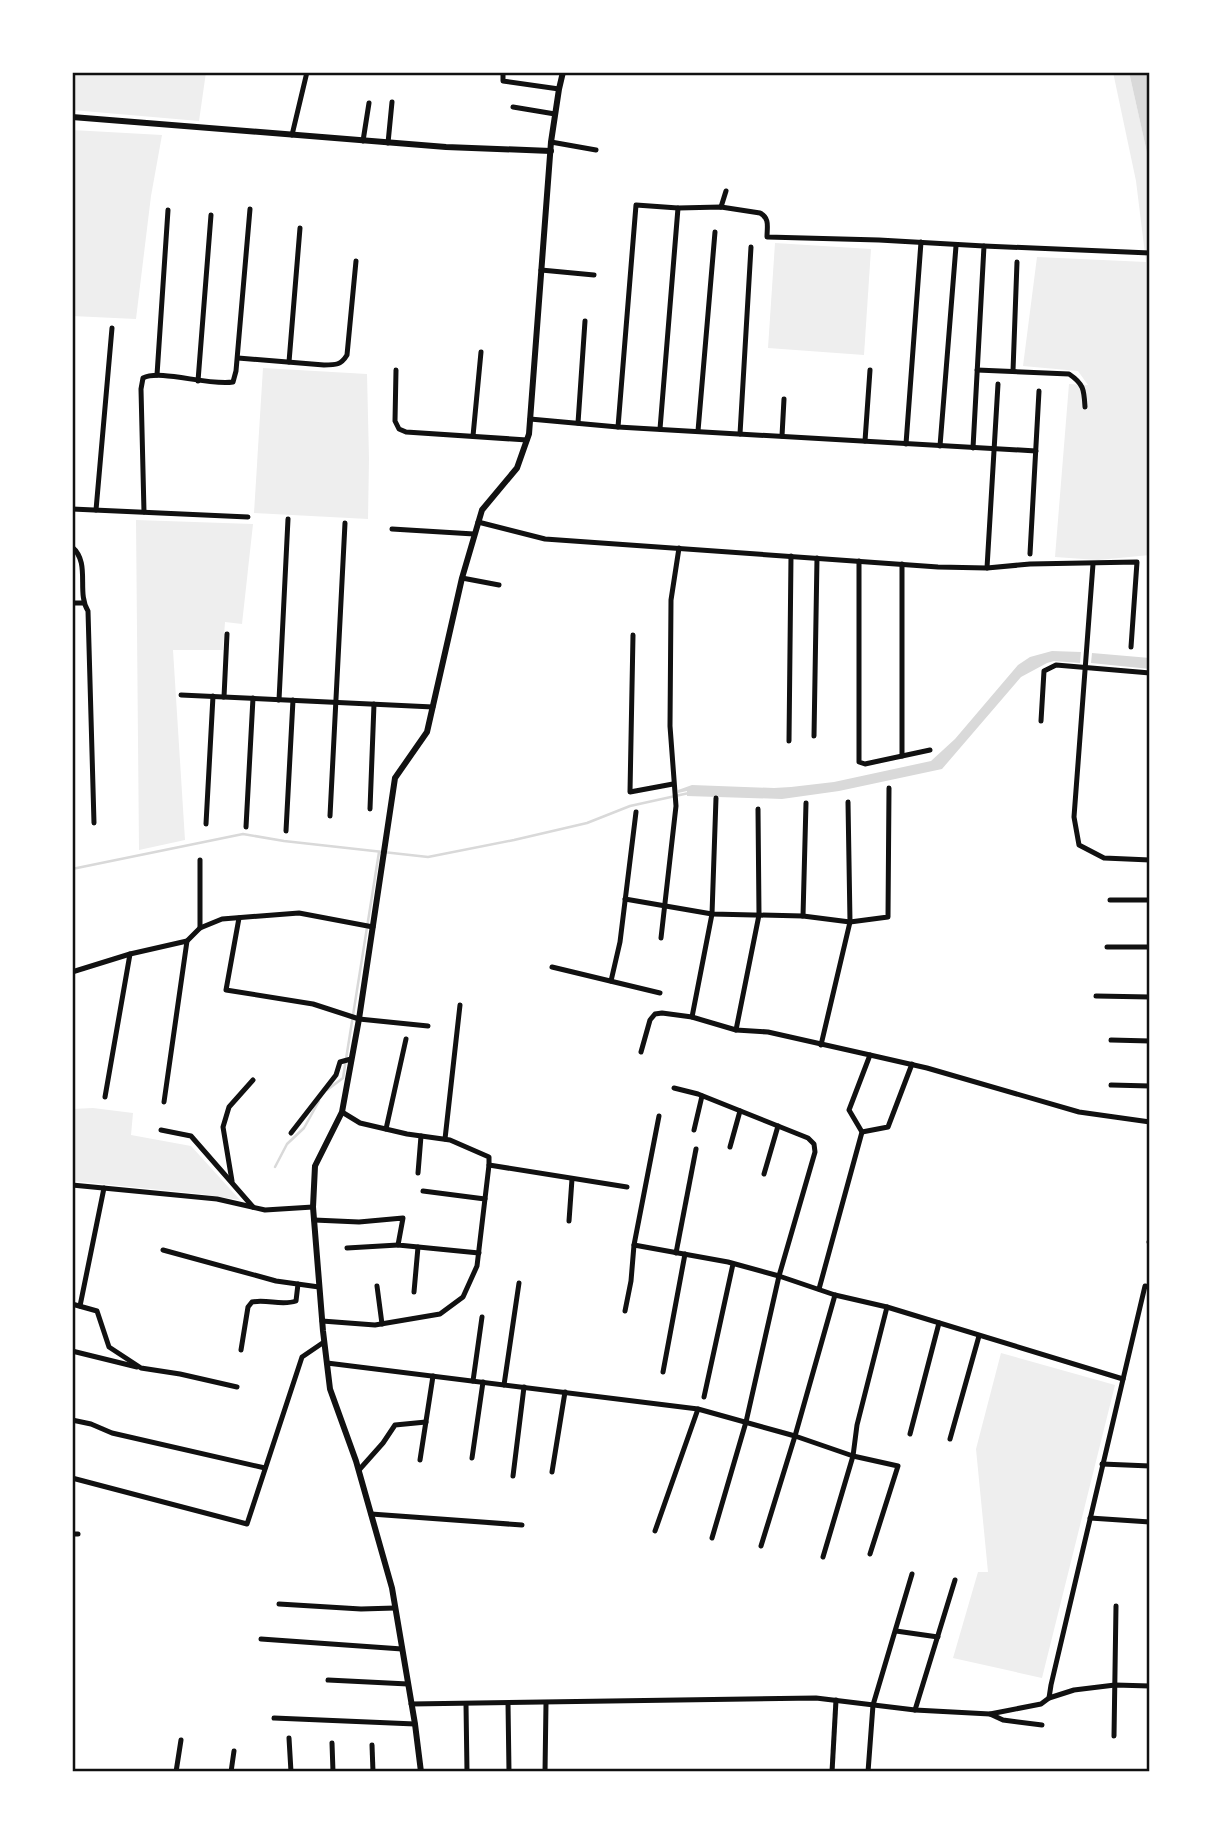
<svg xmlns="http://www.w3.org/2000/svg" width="1222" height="1844" font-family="'Golos Text',sans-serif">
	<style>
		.green { fill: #eee }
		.water { fill: #d9d9d9 }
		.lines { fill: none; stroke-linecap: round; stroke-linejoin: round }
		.stream { stroke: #d9d9d9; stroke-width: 2.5 }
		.minor { stroke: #111; stroke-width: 5 }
		.tertiary { stroke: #111; stroke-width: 6 }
		.neatline { fill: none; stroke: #111; stroke-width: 2.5 }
	</style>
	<rect width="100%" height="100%" fill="#fff"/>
	<!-- green -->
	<g class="green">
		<path d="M72 72H206L199 121 72 110Z"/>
		<path d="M1113 72H1129L1150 166V565L1149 564 1150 555 1098 560 1055 557 1069 384 1088 385 1078 371 1023 366 1037 257 1146 262 1136 181Z"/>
		<path d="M72 130 162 135 151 196 136 319 72 316Z"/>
		<path d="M775 243 871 249 864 355 768 348Z"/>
		<path d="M263 368 367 374 369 459 368 519 254 513Z"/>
		<path d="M136 520 253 524 242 624 225 622 223 650H173L185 840 139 850Z"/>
		<path d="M93 1108 133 1113 131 1135 191 1146 240 1200 201 1194 72 1181V1109Z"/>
		<path d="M1001 1353 1115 1385 1042 1678 953 1658 978 1572H988L976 1449Z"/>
	</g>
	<!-- water -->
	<g class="water">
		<path d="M1129 72H1150V166Z"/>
		<path d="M1052 651 1081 652 1080 663 1054 661 1047 663 1021 677 942 769 839 791 782 799 687 796V791L678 793V790L692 785 774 788 791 787 834 782 931 761 955 739 1018 665 1030 657Z"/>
		<path d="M1092 653 1150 658V669L1091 663Z"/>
	</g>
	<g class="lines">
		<!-- stream -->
		<g class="stream">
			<path d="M72 869 243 834 284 841 428 857 514 840 587 823 630 806 689 793"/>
			<path d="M327 1090 343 1078 379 852"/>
			<path d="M275 1167 287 1144 304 1128 319 1101"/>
		</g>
		<!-- minor -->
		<g class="minor">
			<path d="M503 72V81L559 89"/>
			<path d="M513 107 555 114"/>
			<path d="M292 135 307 72"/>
			<path d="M363 141 369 103"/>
			<path d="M551 142 596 150"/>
			<path d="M388 143 392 102"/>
			<path d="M721 207 726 191"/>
			<path d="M984 246 1150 253"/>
			<path d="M541 270 594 275"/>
			<path d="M238 358 324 365C336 365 341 365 347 355L356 261"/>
			<path d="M289 362 300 228"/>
			<path d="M396 370 395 421 399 429 406 432 527 440"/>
			<path d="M977 370 1069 374C1084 384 1084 390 1085 407"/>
			<path d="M1013 371 1017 262"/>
			<path d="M157 375 168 210"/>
			<path d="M198 381 211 215"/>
			<path d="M530 419 618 427 1036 451"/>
			<path d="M578 423 585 321"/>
			<path d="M618 427 636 205 678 208 721 207 760 213C770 218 767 227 767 237L879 240 984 246 973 448"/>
			<path d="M660 429 678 208"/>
			<path d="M698 431 715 232"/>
			<path d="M740 434 751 247"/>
			<path d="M473 436 481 352"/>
			<path d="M782 436 784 399"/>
			<path d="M865 441 870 370"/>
			<path d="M906 444 921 242"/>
			<path d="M940 446 956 246"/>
			<path d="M72 509 248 517"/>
			<path d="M96 510 112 328"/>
			<path d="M144 512 141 389 143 378C161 369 207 386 233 382L236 371 250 209"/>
			<path d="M478 522 545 539 938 567 987 568 1030 564 1137 562 1131 647"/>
			<path d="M392 529 474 534"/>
			<path d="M72 547C91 563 76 592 88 611L94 823"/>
			<path d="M1030 554 1039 391"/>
			<path d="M859 561V762L865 764 930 750"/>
			<path d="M1093 564 1074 817 1079 845 1104 858 1150 860"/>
			<path d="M987 568 998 384"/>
			<path d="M462 578 499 585"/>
			<path d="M72 603H83"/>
			<path d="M633 635 630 792 673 784"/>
			<path d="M181 695 433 707"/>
			<path d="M224 697 227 634"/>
			<path d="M279 700 288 519"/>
			<path d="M1041 721 1044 671 1056 665 1150 673"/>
			<path d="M814 736 817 558"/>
			<path d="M789 741 791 556"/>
			<path d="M902 756V564"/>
			<path d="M370 809 374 704"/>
			<path d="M330 816 345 523"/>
			<path d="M206 824 213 696"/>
			<path d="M246 827 253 698"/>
			<path d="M286 831 293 700"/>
			<path d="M625 899 712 914 803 916 850 922 888 917 889 788"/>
			<path d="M1110 900H1150"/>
			<path d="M803 916 806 803"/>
			<path d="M239 918 226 990 313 1004 359 1019 428 1026"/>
			<path d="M200 928V860"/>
			<path d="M661 938 676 806 670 726 671 600 679 548"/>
			<path d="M1107 947H1150"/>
			<path d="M552 967 660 993"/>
			<path d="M72 972 130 954 187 941 200 928 222 919 299 913 373 927"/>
			<path d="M611 981 620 942 636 812"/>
			<path d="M1096 996 1150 997"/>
			<path d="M692 1017 712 914 716 798"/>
			<path d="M736 1030 759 915 758 809"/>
			<path d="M1111 1040 1150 1041"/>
			<path d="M821 1045 850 922 848 802"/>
			<path d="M641 1052 650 1020 655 1014 662 1013 692 1017 736 1030 768 1032 870 1055 849 1110 862 1132 819 1289"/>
			<path d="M870 1055 927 1068 1079 1112 1150 1122"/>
			<path d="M1111 1085 1150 1086"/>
			<path d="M105 1097 130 954"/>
			<path d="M164 1102 187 941"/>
			<path d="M386 1129 406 1039"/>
			<path d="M161 1130 191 1136 253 1207"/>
			<path d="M694 1130 702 1096"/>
			<path d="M862 1132 888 1127 912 1064"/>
			<path d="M291 1133 336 1075 340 1062 351 1059"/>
			<path d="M445 1139 460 1005"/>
			<path d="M730 1147 740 1111"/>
			<path d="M489 1165 627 1187"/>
			<path d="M418 1173 421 1136"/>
			<path d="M764 1174 778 1126"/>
			<path d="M232 1181 223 1127 229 1107 253 1080"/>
			<path d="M72 1185 217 1199 265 1210 313 1207"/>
			<path d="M423 1191 485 1199"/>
			<path d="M314 1220 359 1222 403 1218 398 1245 479 1253"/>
			<path d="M569 1221 572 1179"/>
			<path d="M1149 1242H1150"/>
			<path d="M634 1245 728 1262 779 1276 815 1152 814 1144 808 1138 698 1094 674 1088"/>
			<path d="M347 1248 398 1245"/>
			<path d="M163 1250 276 1281 319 1287"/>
			<path d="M676 1253 696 1149"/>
			<path d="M377 1286 382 1324"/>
			<path d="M414 1292 418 1247"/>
			<path d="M72 1304 97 1311 109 1347 141 1368 180 1374 237 1387"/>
			<path d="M80 1306 104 1188"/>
			<path d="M625 1311 631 1281 634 1245 659 1116"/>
			<path d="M322 1321 375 1325 440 1314 463 1297 477 1266 489 1165V1157L450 1140 407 1134 360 1123 342 1112"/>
			<path d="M241 1350 248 1307 252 1302C267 1299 282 1306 296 1301L298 1284"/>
			<path d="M72 1351 137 1367"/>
			<path d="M327 1363 698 1409 795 1436 853 1456 898 1466 870 1554"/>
			<path d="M663 1372 685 1254"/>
			<path d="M473 1381 482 1317"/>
			<path d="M504 1385 519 1283"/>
			<path d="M704 1397 733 1264"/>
			<path d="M72 1420 91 1424 112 1433 265 1468"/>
			<path d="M910 1434 939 1323"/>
			<path d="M950 1439 979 1336"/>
			<path d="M472 1458 483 1382"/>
			<path d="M420 1460 433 1376"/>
			<path d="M1102 1464 1150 1466"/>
			<path d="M359 1470 383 1443 395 1425 426 1422"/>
			<path d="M552 1472 565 1392"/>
			<path d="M513 1476 524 1387"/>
			<path d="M72 1478 247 1524 302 1357 324 1342"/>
			<path d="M371 1514 522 1525"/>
			<path d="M1090 1518 1150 1522"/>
			<path d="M655 1531 698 1409"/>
			<path d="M72 1534H78"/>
			<path d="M712 1538 746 1422 779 1276 835 1295 887 1307 1123 1379"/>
			<path d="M761 1546 795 1436 835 1295"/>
			<path d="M823 1557 853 1456 857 1425 887 1307"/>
			<path d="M279 1604 361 1609 395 1608"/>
			<path d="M896 1631 938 1637"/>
			<path d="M261 1639 402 1649"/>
			<path d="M328 1680 408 1684"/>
			<path d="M1049 1698 1051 1685 1145 1286 1150 1287"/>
			<path d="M508 1703 509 1772"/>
			<path d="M411 1704 816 1698 915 1710 990 1714 1041 1704 1049 1698 1074 1690 1115 1685 1150 1686"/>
			<path d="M466 1704 467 1772"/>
			<path d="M915 1710 955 1580"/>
			<path d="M990 1714 1003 1720 1042 1725"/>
			<path d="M274 1718 415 1724"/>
			<path d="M1114 1736 1116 1606"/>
			<path d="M289 1738 291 1772"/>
			<path d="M332 1743 333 1772"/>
			<path d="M372 1745 373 1772"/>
			<path d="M176 1772 181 1740"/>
			<path d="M231 1772 234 1751"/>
			<path d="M545 1772 546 1703"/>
			<path d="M832 1772 836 1700"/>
			<path d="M868 1772 873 1705 912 1574"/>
		</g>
		<!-- tertiary -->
		<g class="tertiary">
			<path d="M72 117 446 147 551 151"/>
			<path d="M421 1772 415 1724 392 1588 356 1461 330 1389 323 1331 313 1207 315 1166 342 1112 359 1019 395 778 427 732 462 578 482 510 517 468 529 434 551 142 559 89 563 72"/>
		</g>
	</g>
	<!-- border -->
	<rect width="1222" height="1844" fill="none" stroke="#ffffff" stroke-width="147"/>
	<rect x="74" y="74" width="1074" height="1696" class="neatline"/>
</svg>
